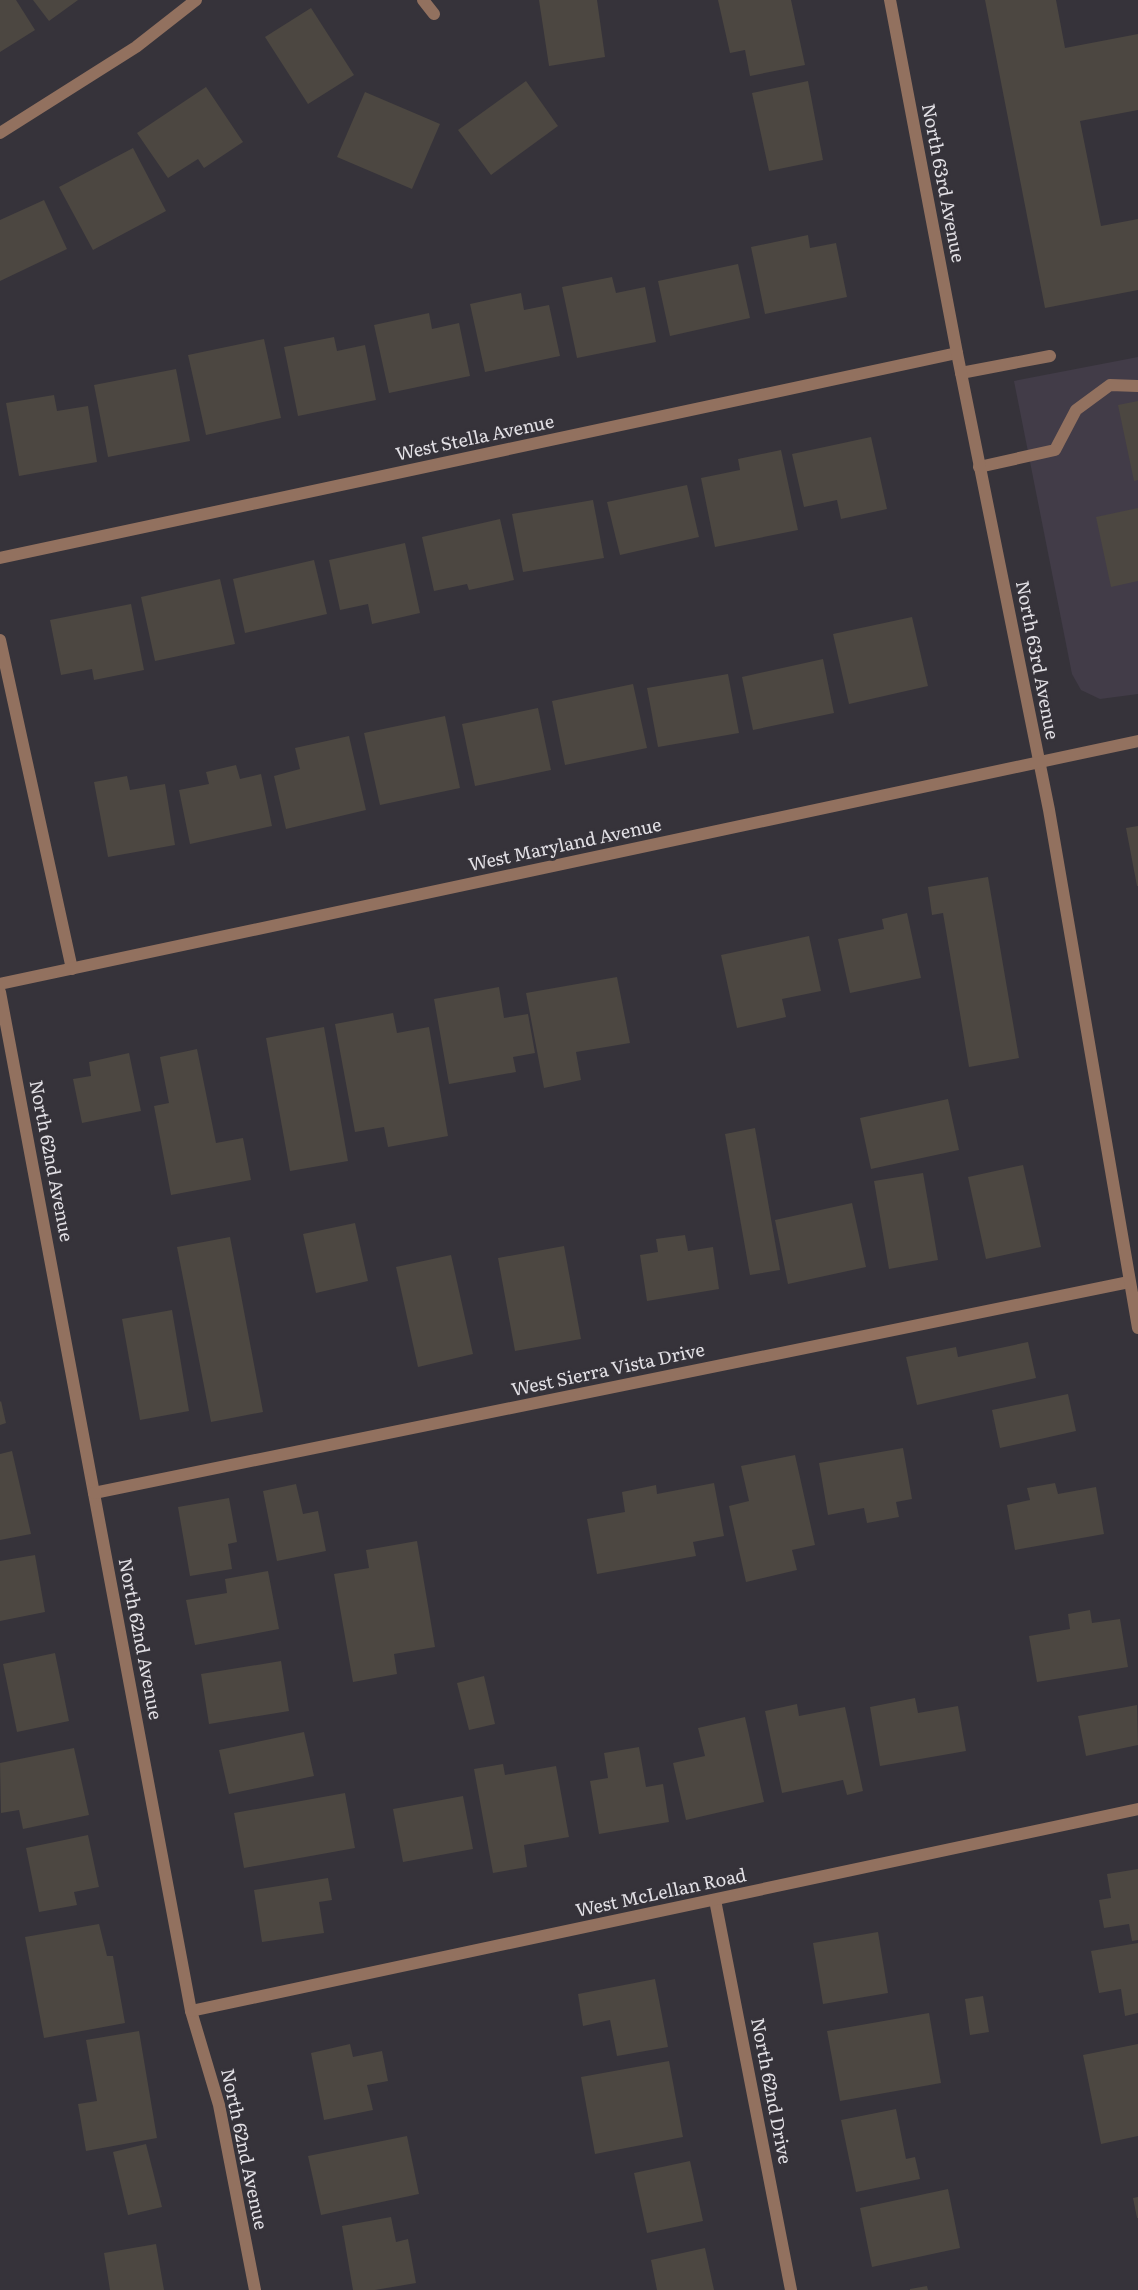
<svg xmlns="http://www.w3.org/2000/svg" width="1138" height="2290" font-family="Literata,serif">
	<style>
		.built { fill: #423c48 }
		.building { fill: #4c4741 }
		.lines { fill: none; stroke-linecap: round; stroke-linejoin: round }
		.service { stroke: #92715f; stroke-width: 12 }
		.minor { stroke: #92715f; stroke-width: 12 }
		.tertiary { stroke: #92715f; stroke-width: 12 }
		.labels { text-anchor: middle; stroke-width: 6; stroke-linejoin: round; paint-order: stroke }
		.street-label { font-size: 18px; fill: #e2e0e5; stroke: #36333a }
	</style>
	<rect width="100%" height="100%" fill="#36333a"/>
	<!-- built -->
	<path class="built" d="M1138 357V694L1100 699 1081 690 1072 674 1014 381Z"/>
	<!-- building -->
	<g class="building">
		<path d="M0 0H16L35 30 0 52Z"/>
		<path d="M33 0H78L49 21Z"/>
		<path d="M539 0H597L605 57 549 66Z"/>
		<path d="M718 0H791L805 65 750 76 745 50 730 53Z"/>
		<path d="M985 0H1056L1065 48 1138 34V110L1080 121 1101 226 1138 219V290L1045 308Z"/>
		<path d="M311 8 354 75 308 104 265 37Z"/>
		<path d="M526 81 558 126 491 175 458 130Z"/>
		<path d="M808 81 823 160 769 171 752 93Z"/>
		<path d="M206 87 243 142 204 168 198 159 168 178 137 133Z"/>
		<path d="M365 92 440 124 412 189 337 157Z"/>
		<path d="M133 148 166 211 93 250 59 187Z"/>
		<path d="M44 200 67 249 0 281V220Z"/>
		<path d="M808 235 810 248 836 243 847 297 765 314 751 247Z"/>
		<path d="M738 264 750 318 670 336 658 281Z"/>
		<path d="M612 277 616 293 645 287 656 342 577 358 562 287Z"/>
		<path d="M521 293 524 310 549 305 560 356 485 372 470 304Z"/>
		<path d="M429 313 432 329 459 323 470 376 389 393 374 325Z"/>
		<path d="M334 337 337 351 365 345 376 400 298 416 284 347Z"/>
		<path d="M264 339 281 418 206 435 188 355Z"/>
		<path d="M176 369 190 441 108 457 94 385Z"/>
		<path d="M54 395 57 411 88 406 97 462 19 476 6 403Z"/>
		<path d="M1138 401V480L1134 481 1118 405Z"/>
		<path d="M871 437 887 509 841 519 837 500 804 507 792 454Z"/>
		<path d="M781 450 798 530 715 547 701 478 740 470 738 459Z"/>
		<path d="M687 485 699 537 620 555 607 502Z"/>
		<path d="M593 500 604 558 523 572 512 514Z"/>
		<path d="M1138 508V581L1111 587 1096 517Z"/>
		<path d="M500 519 514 580 469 590 467 584 434 591 422 537Z"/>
		<path d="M405 543 420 613 372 624 368 604 340 610 329 560Z"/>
		<path d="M314 560 327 614 245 633 233 579Z"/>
		<path d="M220 579 235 644 155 661 141 597Z"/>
		<path d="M131 604 144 670 94 680 92 669 61 675 50 620Z"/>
		<path d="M912 617 928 686 849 704 833 634Z"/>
		<path d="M823 659 834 713 753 730 742 677Z"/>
		<path d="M728 674 739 733 658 747 647 688Z"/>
		<path d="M633 684 647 748 565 765 552 701Z"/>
		<path d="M538 708 551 770 475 786 462 724Z"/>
		<path d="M445 716 460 788 380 805 364 733Z"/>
		<path d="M349 736 366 810 286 829 274 776 300 769 295 748Z"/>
		<path d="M236 765 240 779 261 774 272 826 190 844 179 790 209 784 206 772Z"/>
		<path d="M127 776 130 790 165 784 175 845 108 857 94 782Z"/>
		<path d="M1138 826V886H1137L1126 828Z"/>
		<path d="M988 877 1019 1058 969 1067 943 913 932 915 928 887Z"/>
		<path d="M907 913 921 978 850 993 838 939 884 929 882 919Z"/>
		<path d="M809 936 821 991 782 999 786 1017 737 1028 721 955Z"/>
		<path d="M617 977 630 1043 576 1052 581 1080 544 1088 526 993Z"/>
		<path d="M499 987 504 1018 528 1014 535 1053 513 1057 516 1072 449 1084 434 999Z"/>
		<path d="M393 1013 397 1033 429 1027 448 1136 388 1147 384 1127 355 1132 335 1024Z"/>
		<path d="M324 1027 348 1161 290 1171 266 1038Z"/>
		<path d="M197 1049 216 1143 243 1138 251 1180 171 1195 154 1106 169 1103 160 1057Z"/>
		<path d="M129 1053 141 1111 82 1123 73 1079 91 1076 89 1062Z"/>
		<path d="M948 1099 959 1150 871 1169 860 1118Z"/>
		<path d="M755 1128 780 1270 750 1275 725 1134Z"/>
		<path d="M1023 1165 1041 1247 986 1259 968 1177Z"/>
		<path d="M923 1173 938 1260 889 1269 874 1181Z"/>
		<path d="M852 1203 866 1267 788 1284 775 1220Z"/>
		<path d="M355 1223 368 1281 316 1293 303 1234Z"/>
		<path d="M685 1235 688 1251 713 1247 719 1289 647 1301 640 1255 658 1252 656 1239Z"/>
		<path d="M230 1237 263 1412 211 1422 177 1247Z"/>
		<path d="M564 1246 581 1339 515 1351 498 1258Z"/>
		<path d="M451 1255 473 1354 418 1367 396 1267Z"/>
		<path d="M172 1310 189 1411 140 1420 122 1319Z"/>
		<path d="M1028 1342 1036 1378 917 1405 906 1357 956 1347 958 1357Z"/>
		<path d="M1068 1394 1076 1431 1000 1448 992 1410Z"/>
		<path d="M1 1401 6 1423 0 1425V1402Z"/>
		<path d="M903 1448 912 1499 896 1502 899 1517 867 1523 864 1508 828 1515 819 1463Z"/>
		<path d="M12 1451 31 1534 0 1540V1454Z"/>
		<path d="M795 1455 815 1545 792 1550 797 1570 746 1582 729 1506 749 1501 741 1466Z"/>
		<path d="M714 1483 724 1536 693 1542 696 1556 597 1574 587 1519 625 1512 622 1492 656 1485 657 1494Z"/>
		<path d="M1055 1483 1058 1494 1096 1487 1104 1534 1015 1550 1007 1505 1030 1500 1027 1488Z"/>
		<path d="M296 1484 303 1514 318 1511 326 1551 277 1561 263 1491Z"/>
		<path d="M229 1498 237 1542 228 1544 232 1569 190 1576 178 1507Z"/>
		<path d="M417 1541 435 1647 394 1654 397 1674 353 1682 334 1574 369 1568 366 1550Z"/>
		<path d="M35 1555 45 1612 0 1621V1561Z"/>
		<path d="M268 1571 279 1629 195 1645 186 1600 227 1593 225 1579Z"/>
		<path d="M1090 1610 1092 1623 1120 1619 1128 1667 1037 1682 1029 1636 1070 1629 1068 1614Z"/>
		<path d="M55 1653 69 1721 17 1732 3 1664Z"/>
		<path d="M281 1661 289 1711 209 1724 201 1674Z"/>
		<path d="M484 1676 495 1724 469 1730 457 1683Z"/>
		<path d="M915 1698 918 1713 958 1706 966 1751 880 1766 870 1707Z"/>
		<path d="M797 1704 799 1716 845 1707 863 1791 847 1795 843 1780 782 1793 765 1711Z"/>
		<path d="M1137 1705 1138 1745 1086 1756 1078 1716Z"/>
		<path d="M745 1717 764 1802 686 1820 673 1763 705 1756 698 1728Z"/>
		<path d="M304 1732 314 1776 229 1794 219 1750Z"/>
		<path d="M639 1747 646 1787 663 1784 669 1822 599 1834 590 1781 608 1778 604 1753Z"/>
		<path d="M74 1748 89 1815 23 1829 19 1810 1 1813 0 1763Z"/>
		<path d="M503 1764 505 1775 556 1766 569 1837 524 1845 527 1867 493 1873 474 1769Z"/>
		<path d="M345 1793 355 1848 244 1868 234 1813Z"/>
		<path d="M463 1796 473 1849 403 1862 393 1809Z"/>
		<path d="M88 1835 99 1887 74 1892 77 1905 39 1912 26 1848Z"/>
		<path d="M1138 1869V1940L1132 1941 1129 1924 1104 1928 1099 1900 1111 1898 1107 1874Z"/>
		<path d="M328 1878 332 1900 319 1902 324 1933 262 1942 254 1890Z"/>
		<path d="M99 1924 107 1956H113L125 2023 44 2038 25 1937Z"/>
		<path d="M878 1932 888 1993 823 2004 813 1943Z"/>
		<path d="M1138 1943V2013L1125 2016 1121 1989 1099 1993 1091 1951Z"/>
		<path d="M655 1979 668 2047 617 2056 610 2020 583 2026 578 1994Z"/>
		<path d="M983 1996 989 2032 970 2035 965 1999Z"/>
		<path d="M929 2013 941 2083 840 2101 827 2031Z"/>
		<path d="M139 2031 157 2138 86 2151 78 2104 97 2101 86 2040Z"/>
		<path d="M350 2044 353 2057 382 2051 388 2081 367 2085 373 2110 324 2120 311 2053Z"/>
		<path d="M1138 2044V2136L1101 2144 1083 2055Z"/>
		<path d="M669 2061 683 2137 595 2154 581 2077Z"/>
		<path d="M896 2109 906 2159 915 2157 920 2179 856 2192 841 2120Z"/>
		<path d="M407 2136 419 2194 321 2215 308 2156Z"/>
		<path d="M146 2144 162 2207 128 2215 113 2152Z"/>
		<path d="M690 2161 703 2221 647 2233 634 2173Z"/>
		<path d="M948 2189 960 2248 872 2267 860 2208Z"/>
		<path d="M1138 2197V2218H1137L1133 2198Z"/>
		<path d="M391 2217 396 2242 408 2239 416 2283 375 2290H353L342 2226Z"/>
		<path d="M156 2244 164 2290H110L104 2253Z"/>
		<path d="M705 2248 714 2290H657L651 2260Z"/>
		<path d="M927 2286 928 2290H910V2289Z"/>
	</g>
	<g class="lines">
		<!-- service -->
		<g class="service">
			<path d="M961 373 1050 356"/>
			<path d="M979 467 1055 450 1076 410 1110 385 1138 386"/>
		</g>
		<!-- minor -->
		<g class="minor">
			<path d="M423 0 434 14"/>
			<path d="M0 133 136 47 196 0"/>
			<path d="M0 558 957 353"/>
			<path d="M0 640 72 969"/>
			<path d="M0 992 191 2011 219 2105 255 2290"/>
			<path d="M94 1493 1129 1282"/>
			<path d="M715 1900 791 2290"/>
			<path d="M191 2011 1138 1809"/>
		</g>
		<!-- tertiary -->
		<g class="tertiary">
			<path d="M890 0 957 353 1049 810 1138 1328"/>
			<path d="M0 984 1138 741"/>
		</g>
	</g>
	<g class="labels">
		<!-- street labels -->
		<g class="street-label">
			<text transform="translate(943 183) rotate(79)" y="6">North 63rd Avenue</text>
			<text transform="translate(475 438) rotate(-12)" y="6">West Stella Avenue</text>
			<text transform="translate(1037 660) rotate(79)" y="6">North 63rd Avenue</text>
			<text transform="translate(565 845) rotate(-12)" y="6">West Maryland Avenue</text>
			<text transform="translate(51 1161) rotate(79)" y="6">North 62nd Avenue</text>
			<text transform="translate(608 1370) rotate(-12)" y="6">West Sierra Vista Drive</text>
			<text transform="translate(140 1639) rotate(79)" y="6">North 62nd Avenue</text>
			<text transform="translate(661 1893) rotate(-12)" y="6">West McLellan Road</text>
			<text transform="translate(771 2091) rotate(79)" y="6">North 62nd Drive</text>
			<text transform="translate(244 2149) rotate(78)" y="6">North 62nd Avenue</text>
		</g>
	</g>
</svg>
